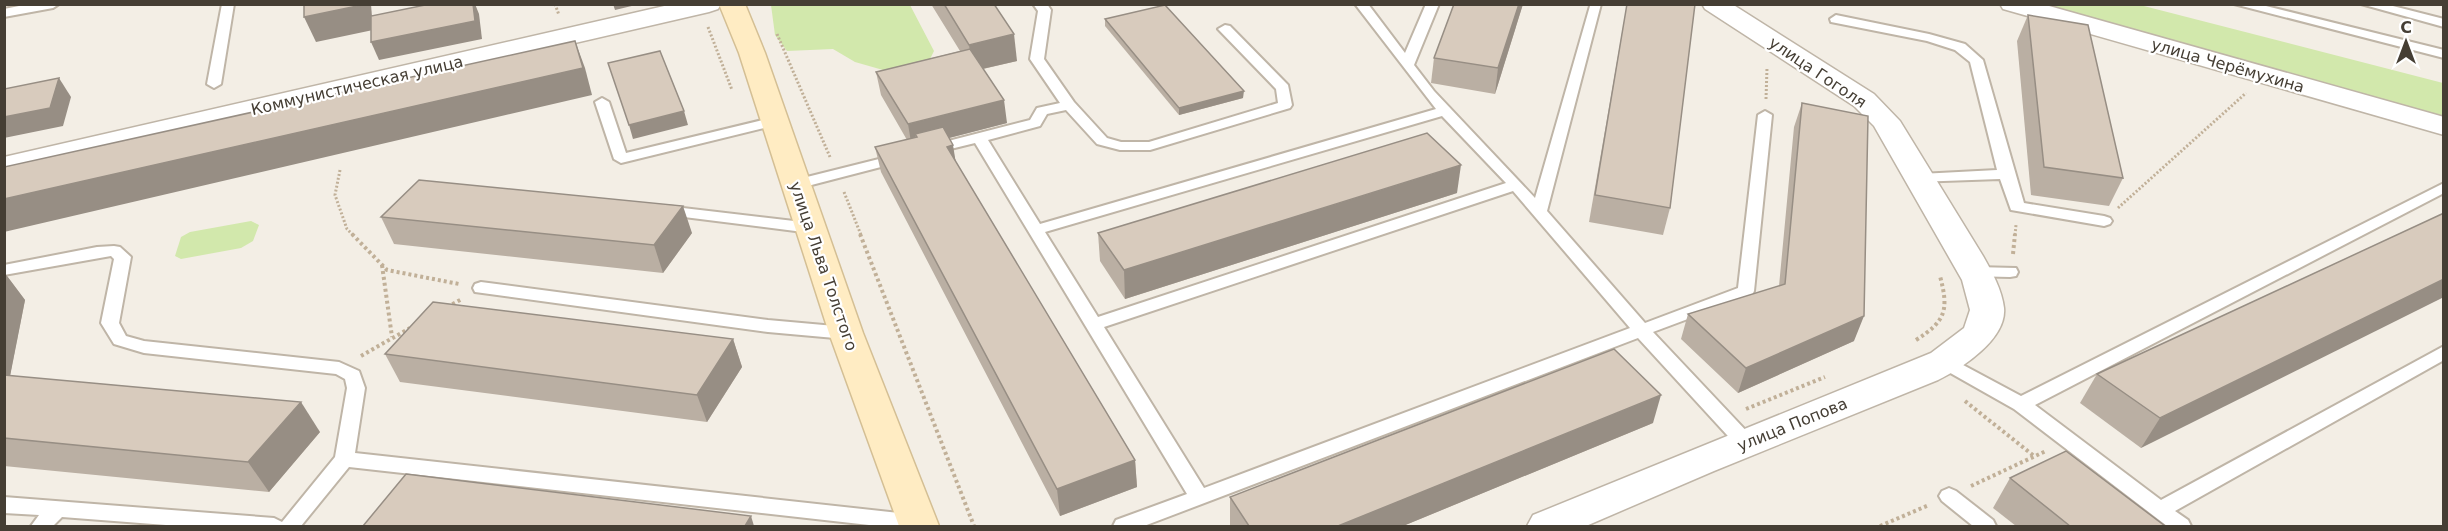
<svg xmlns="http://www.w3.org/2000/svg" width="2448" height="531" font-family="'DejaVu Sans',sans-serif">
	<style>
		.green { fill: #d2e8ac }
		.lines { fill: none; stroke-linecap: round; stroke-linejoin: round }
		.lane-casing { stroke: #bfb5a7; stroke-width: 4 }
		.street-casing { stroke: #bfb5a7; stroke-width: 3 }
		.secondary-casing { stroke: #d4bf94; stroke-width: 3 }
		.path-far1 { stroke: #c1b098; stroke-width: 3; stroke-dasharray: 2 2; stroke-linecap: butt }
		.path { stroke: #c1b098; stroke-width: 4; stroke-dasharray: 3 3; stroke-linecap: butt }
		.lane { fill: #fff; fill-rule: evenodd }
		.street { fill: #fff; fill-rule: evenodd }
		.secondary { fill: #ffecc3; fill-rule: evenodd }
		.wall { fill: #baafa3 }
		.shaded-wall { fill: #978e84 }
		.building { fill: #d8cbbd; stroke: #978e84; stroke-width: 1.5 }
		.labels { text-anchor: middle; stroke-width: 4.5; stroke-linejoin: round; paint-order: stroke }
		.street-label { font-size: 16px; fill: #453e34; stroke: #fff }
	</style>
	<rect width="100%" height="100%" fill="#f3eee5"/>
	<!-- green -->
	<g class="green">
		<path d="M771 5H910L934 51 928 63 883 70 855 62 833 49 787 51 775 35Z"/>
		<path d="M2027 5H2140L2443 83V117Z"/>
		<path d="M251 221 259 225 253 241 241 248 181 259 175 256 181 237 190 232Z"/>
	</g>
	<g class="lines">
		<defs>
			<g id="lane">
				<path d="M29 4H59L53 8 4 17V9Z"/>
				<path d="M222 4H234L221 84 214 88 207 84Z"/>
				<path d="M1033 4H1047L1051 10 1044 59 1074 102 1107 138 1121 142H1149L1278 103 1276 89 1218 29 1225 25 1230 26 1288 85 1292 105 1290 108 1150 150H1120L1097 144 1066 110 1047 114 1040 126 988 140 1040 224 1436 109 1355 4H1368L1405 53 1426 4H1439L1414 65 1434 91 1535 198 1590 6 1601 4 1547 211 1645 323 1738 288 1758 115 1765 111 1772 115 1754 291 1752 295 1653 332 1752 437 1755 442 1752 447 1745 449 1738 447 1638 338 1144 526H1113L1116 520 1187 494 975 143 930 154 923 150 925 147 1030 120 1037 108 1060 103 1030 59 1038 11ZM1442 116 1506 183 1098 317 1045 232ZM1513 191 1630 328 1204 488 1104 327Z"/>
				<path d="M2234 4H2258L2444 50V58Z"/>
				<path d="M2361 4H2385L2444 19V27Z"/>
				<path d="M1836 15 1929 34 1965 44 1983 60 2024 203 2104 216 2110 218 2112 221 2110 224 2104 226 2011 210 2000 179 1915 182 1912 179 1915 176 1920 174 1997 170 1970 62 1955 50 1927 41 1831 22 1830 19Z"/>
				<path d="M602 98 609 102 626 153 775 117 782 121 780 124 621 163 614 159 595 102Z"/>
				<path d="M899 154 904 155 906 158 904 161 796 189 788 184 791 181Z"/>
				<path d="M2444 183V193L2035 405 2161 500 2444 346V360L2175 511 2188 520 2191 526H2167L2014 409 1938 366 1935 362 1938 358 1944 356 1950 358 2021 396Z"/>
				<path d="M666 206 811 223 819 228 811 233 660 214 658 211Z"/>
				<path d="M114 246 120 247 131 257 119 323 126 336 144 341 339 362 359 371 365 388 355 453 917 515 924 517 927 523 925 526H878L349 467 301 526H179L62 517 53 526H31L39 515 4 513V497L274 518 282 522 335 457 347 388 345 379 336 374 144 353 114 344 101 323 114 259 111 256 4 275V265L97 247Z"/>
				<path d="M1975 267 2016 268 2018 272 2016 276 2010 277 1969 276 1967 272 1969 268Z"/>
				<path d="M481 282 768 320 846 327 852 329 855 333 852 337 846 339 768 332 475 292 473 288 475 284Z"/>
				<path d="M1949 488 1956 491 1993 520 1996 526H1973L1942 501 1939 496 1942 491Z"/>
			</g>
			<g id="street">
				<path d="M673 4H721L718 9 709 12 4 175V157Z"/>
				<path d="M1702 4H1732L1874 94 1900 121 1983 256C1992 272 2002 290 2004 308 2007 339 1962 368 1938 380L1714 471 1586 526H1527L1533 515 1931 353 1964 328 1970 310 1962 280 1874 126 1854 106 1705 9Z"/>
				<path d="M2000 4H2042L2444 117V135L2003 9Z"/>
			</g>
			<path id="secondary" d="M719 4H745L765 53 863 333 939 526H899L829 333 739 53Z"/>
		</defs>
		<!-- lane casing -->
		<use href="#lane" class="lane-casing"/>
		<!-- street casing -->
		<use href="#street" class="street-casing"/>
		<!-- secondary casing -->
		<use href="#secondary" class="secondary-casing"/>
		<!-- path-far1 -->
		<g class="path-far1">
			<path d="M555 4 559 15"/>
			<path d="M708 27 732 90"/>
			<path d="M777 34 830 157"/>
			<path d="M1766 99 1767 68"/>
			<path d="M340 170 335 195 347 229 353 235"/>
			<path d="M844 192 861 235"/>
			<path d="M2118 208 2246 93"/>
			<path d="M2015 235 2016 225"/>
		</g>
		<!-- path -->
		<g class="path">
			<path d="M352 234 387 270 459 284"/>
			<path d="M860 234 974 526"/>
			<path d="M2013 254 2015 234"/>
			<path d="M382 265 392 337"/>
			<path d="M447 307 462 299"/>
			<path d="M1916 340C1946 321 1949 310 1940 276"/>
			<path d="M361 356 410 328"/>
			<path d="M1965 401 2034 456"/>
			<path d="M1746 409 1825 377"/>
			<path d="M1971 486 2046 451"/>
			<path d="M1880 526 1929 505"/>
		</g>
		<!-- lane -->
		<use href="#lane" class="lane"/>
		<!-- street -->
		<use href="#street" class="street"/>
		<!-- secondary -->
		<use href="#secondary" class="secondary"/>
	</g>
	<!-- wall -->
	<g class="wall">
		<path d="M931 4H994L1017 61 983 69 1007 123 949 138 956 162 1135 460 1137 487 1060 516 881 172 875 147 907 140 881 95 876 72 960 51Z"/>
		<path d="M1523 4 1495 94 1431 83 1434 58Z"/>
		<path d="M1627 4H1695L1670 208 1663 235 1589 222Z"/>
		<path d="M2028 15 2123 178 2109 206 2031 195 2017 41Z"/>
		<path d="M1105 19 1243 98 1179 115 1105 26Z"/>
		<path d="M1802 103 1854 341 1738 393 1681 339 1688 314 1779 286 1794 127Z"/>
		<path d="M1457 193 1125 299 1100 261 1098 233Z"/>
		<path d="M2444 213 2141 448 2080 403 2097 374Z"/>
		<path d="M381 217 692 233 663 273 394 244Z"/>
		<path d="M4 272 25 300 10 375 320 432 269 492 4 466Z"/>
		<path d="M733 339 742 367 707 422 400 382 385 354Z"/>
		<path d="M1653 423 1403 526H1231L1230 525V497Z"/>
		<path d="M2010 478 2165 526H2016L1993 508Z"/>
	</g>
	<!-- shaded-wall -->
	<g class="shaded-wall">
		<path d="M362 4H371L373 30 316 42 304 17Z"/>
		<path d="M473 4H475L479 14 482 39 379 60 371 42Z"/>
		<path d="M613 4H640L615 10Z"/>
		<path d="M1519 4H1523L1495 94 1498 68Z"/>
		<path d="M1014 34 1017 61 973 71 969 45Z"/>
		<path d="M575 41 585 68 592 95 4 232V199Z"/>
		<path d="M59 78 71 97 63 126 4 138V117Z"/>
		<path d="M1244 91 1243 98 1179 115V108Z"/>
		<path d="M1004 100 1007 123 918 146 917 137 915 134 917 146 912 148 908 124Z"/>
		<path d="M684 111 688 125 633 139 629 125Z"/>
		<path d="M953 145 957 170 947 147Z"/>
		<path d="M1461 165 1457 193 1125 299 1124 270Z"/>
		<path d="M683 206 692 233 663 273 654 245Z"/>
		<path d="M4 272 25 300 5 402H4Z"/>
		<path d="M2444 279V297L2141 448 2160 418Z"/>
		<path d="M1864 316 1854 341 1738 393 1746 368Z"/>
		<path d="M733 339 742 367 707 422 697 395Z"/>
		<path d="M1661 395 1653 423 1403 526H1338Z"/>
		<path d="M301 402 320 432 269 492 248 462Z"/>
		<path d="M1135 460 1137 487 1060 516 1057 489Z"/>
		<path d="M751 516 754 526H745Z"/>
	</g>
	<!-- building -->
	<g class="building">
		<path d="M304 4H362V5L304 17Z"/>
		<path d="M430 4H473L475 21 371 42V16Z"/>
		<path d="M944 4H994L1014 34 969 45Z"/>
		<path d="M1454 4H1519L1498 68 1434 58Z"/>
		<path d="M1627 4H1695L1670 208 1595 195Z"/>
		<path d="M1165 5 1244 91 1179 108 1105 19Z"/>
		<path d="M2028 15 2088 25 2123 178 2044 167Z"/>
		<path d="M575 41 583 68 4 199V167Z"/>
		<path d="M970 49 1004 100 908 124 876 72Z"/>
		<path d="M660 51 684 111 629 125 608 63Z"/>
		<path d="M59 78 50 108 4 117V89Z"/>
		<path d="M1802 103 1868 116 1864 316 1746 368 1688 314 1785 284Z"/>
		<path d="M943 127 953 145 947 147 1135 460 1057 489 875 147 917 137 915 134Z"/>
		<path d="M1427 133 1461 165 1124 270 1098 233Z"/>
		<path d="M419 180 683 206 654 245 381 217Z"/>
		<path d="M2444 213V279L2160 418 2097 374Z"/>
		<path d="M433 302 733 339 697 395 385 354Z"/>
		<path d="M1614 349 1661 395 1338 526H1249L1230 497Z"/>
		<path d="M4 375 301 402 248 462 4 438Z"/>
		<path d="M2066 451 2165 526H2070L2010 478Z"/>
		<path d="M406 474 751 516 745 526H363Z"/>
	</g>
	<g class="labels">
		<!-- street labels -->
		<g class="street-label">
			<text transform="translate(2228 65) rotate(16)" y="6">улица Черёмухина</text>
			<text transform="translate(1818 72) rotate(34)" y="6">улица Гоголя</text>
			<text transform="translate(357 85) rotate(-13)" y="6">Коммунистическая улица</text>
			<text transform="translate(824 266) rotate(71)" y="6">улица Льва Толстого</text>
			<text transform="translate(1792 424) rotate(-22)" y="6">улица Попова</text>
		</g>
	</g>
	<!-- border -->
	<rect width="2448" height="531" fill="none" stroke="#453e34" stroke-width="12"/>
	<!-- north arrow -->
	<g transform="translate(2406 42)" stroke="#ffffff" stroke-width="4.5" paint-order="stroke">
	<path d="M0-4.5L10 22L0 15L-10 22Z" fill="#453e34"/>
	<text y="-9" font-size="16" font-weight="bold" text-anchor="middle" fill="#453e34">С</text>
	</g>
</svg>
